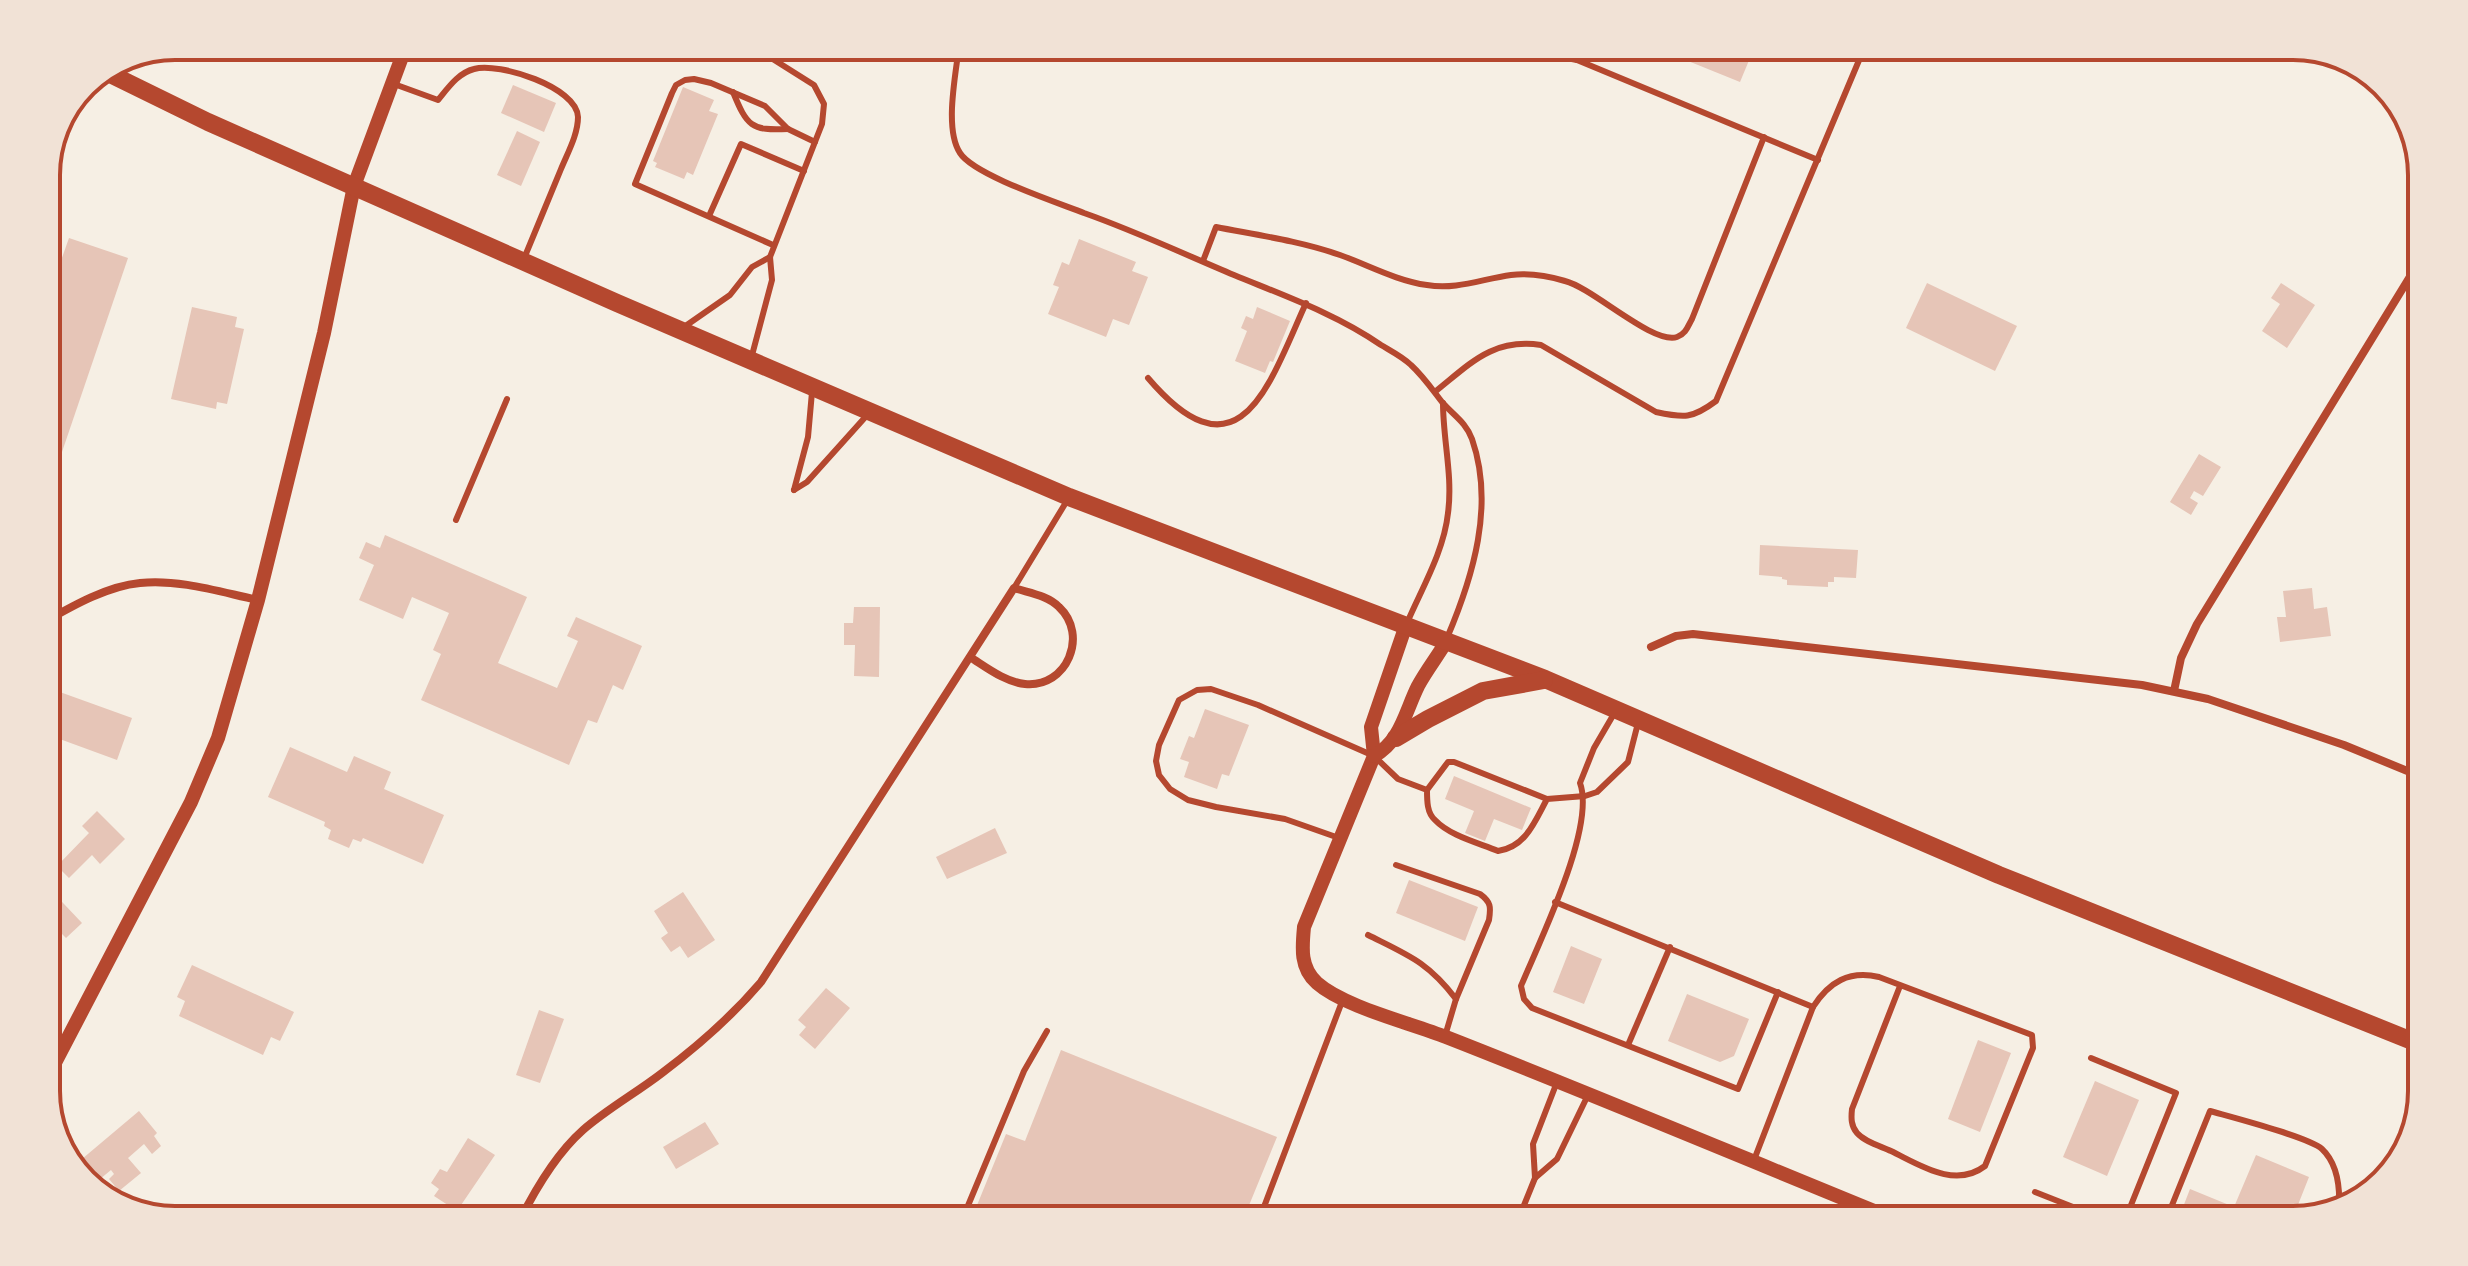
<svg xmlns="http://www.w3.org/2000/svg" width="2468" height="1266" font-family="'Times New Roman',serif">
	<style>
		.building { fill: #e6c5b7 }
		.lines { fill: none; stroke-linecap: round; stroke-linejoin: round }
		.service { stroke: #b5482f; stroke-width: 6 }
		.minor { stroke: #b5482f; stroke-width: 8 }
		.tertiary { stroke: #b5482f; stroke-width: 14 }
		.primary { stroke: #b5482f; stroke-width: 18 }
		.rim { fill: none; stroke: #b5482f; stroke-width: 4 }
	</style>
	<rect width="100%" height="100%" fill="#f6efe4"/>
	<!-- building -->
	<g class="building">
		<path d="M1651 46H1755L1740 82Z"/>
		<path d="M513 85 556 103 544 132 501 113Z"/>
		<path d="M683 87 714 100 709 111 718 114 693 175 687 172 684 179 655 167 657 163 653 161Z"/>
		<path d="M517 131 540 142 521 186 497 175Z"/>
		<path d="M69 238 128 258 47 496 46 303Z"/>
		<path d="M1079 239 1136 262 1132 271 1148 277 1129 325 1113 319 1106 337 1048 314 1059 287 1053 285 1062 262 1069 265Z"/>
		<path d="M1927 283 2017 326 1995 371 1906 328Z"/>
		<path d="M2281 283 2315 305 2287 348 2262 331 2280 304 2271 298Z"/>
		<path d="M192 307 237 317 235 327 244 329 227 404 217 402 216 409 171 399Z"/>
		<path d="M1257 307 1290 321 1273 362 1270 361 1265 373 1235 361 1247 331 1241 328 1246 316 1253 319Z"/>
		<path d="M2199 454 2221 467 2203 496 2194 491 2190 498 2198 503 2191 515 2170 502Z"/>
		<path d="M385 535 527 597 498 663 557 688 578 641 567 636 576 617 642 646 623 690 613 685 597 723 588 720 569 765 421 700 441 654 433 650 449 613 412 597 403 619 359 600 374 565 359 558 366 542 380 548Z"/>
		<path d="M1760 545 1858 550 1856 578 1834 577V582H1828V587L1787 585V580L1782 579V577L1759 575Z"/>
		<path d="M2312 588 2314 609 2327 607 2331 636 2280 642 2277 617H2286L2283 591Z"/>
		<path d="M854 607H880L879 677 854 676 855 645H844V623H853Z"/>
		<path d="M46 687 132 718 117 760 46 734Z"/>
		<path d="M1205 709 1249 725 1229 776 1222 774 1217 789 1184 777 1189 762 1180 759 1189 736 1194 738Z"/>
		<path d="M290 747 347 772 354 756 391 772 384 789 444 815 423 864 363 838 361 842 353 839 349 848 328 839 331 830 324 826 325 822 268 797Z"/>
		<path d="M1454 776 1531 808 1522 830 1494 819 1485 841 1465 833 1474 811 1445 799Z"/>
		<path d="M97 811 125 839 100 864 92 855 69 878 57 866 89 833 82 826Z"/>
		<path d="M995 828 1007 853 947 879 936 857Z"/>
		<path d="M1409 880 1478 907 1465 941 1396 913Z"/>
		<path d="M46 885 82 923 66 938 46 918Z"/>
		<path d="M683 892 715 940 688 958 680 946 671 952 661 938 668 933 654 911Z"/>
		<path d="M1571 946 1602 959 1584 1004 1553 992Z"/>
		<path d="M192 965 294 1012 280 1041 271 1037 263 1055 179 1016 185 1001 177 997Z"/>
		<path d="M826 988 850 1008 815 1049 799 1035 806 1027 798 1020Z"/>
		<path d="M1687 994 1749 1019 1734 1056 1720 1062 1668 1041Z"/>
		<path d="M539 1010 564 1019 540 1083 516 1075Z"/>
		<path d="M1978 1040 2011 1053 1980 1132 1948 1119Z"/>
		<path d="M1061 1050 1277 1137 1243 1220H971L1006 1134 1025 1141Z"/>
		<path d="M2095 1081 2139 1100 2107 1176 2063 1157Z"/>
		<path d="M139 1111 157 1133 154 1136 161 1146 152 1154 144 1144 128 1158 141 1173 119 1191 109 1179 114 1174 111 1170 100 1179 82 1159Z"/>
		<path d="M705 1122 719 1144 676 1169 663 1147Z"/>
		<path d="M468 1138 495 1155 457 1211 434 1196 439 1189 431 1183 440 1169 447 1172Z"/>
		<path d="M2256 1155 2309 1177 2292 1220H2253L2234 1212 2231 1220H2178L2190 1189 2234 1207Z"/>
	</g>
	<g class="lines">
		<!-- service -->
		<g class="service">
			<path d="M365 46 400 60"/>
			<path d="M959 46C956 74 944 129 960 153 974 175 1056 202 1084 213 1135 231 1184 254 1234 275 1285 296 1336 314 1381 345 1391 351 1403 357 1411 365 1423 376 1432 389 1442 402 1453 415 1466 422 1472 439 1495 505 1473 577 1447 638"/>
			<path d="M1452 46 1482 56 1525 50 1577 60 1818 160"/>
			<path d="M1577 60 1582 46"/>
			<path d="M394 84 438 100C448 88 458 73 474 69 499 62 577 87 578 117 578 135 567 154 561 169 548 200 536 230 523 261"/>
			<path d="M733 92C747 126 751 131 788 129"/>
			<path d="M709 216 741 144 804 171"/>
			<path d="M773 245 635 184 672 93 676 85 685 80 694 79 711 83 765 106 788 129 815 142"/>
			<path d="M1203 261 1216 227C1257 235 1300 241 1340 255 1368 265 1397 281 1427 285 1456 290 1482 279 1511 275 1528 273 1548 276 1565 281 1593 288 1653 345 1677 337 1686 334 1688 326 1692 319L1764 137"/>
			<path d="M684 327 730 295 752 267 770 257"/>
			<path d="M751 359 772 280 770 257 822 124 824 104 814 85 752 46"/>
			<path d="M1148 378C1240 486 1270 382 1306 303"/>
			<path d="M1436 391C1471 363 1493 338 1541 345L1656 412C1684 418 1692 419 1716 401L1865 46"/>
			<path d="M794 490 807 482 869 413"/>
			<path d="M794 490 808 437 812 392"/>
			<path d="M456 520 507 399"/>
			<path d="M1014 588 1068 499"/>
			<path d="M1407 623C1422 588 1444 551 1448 513 1453 476 1443 440 1443 403"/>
			<path d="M1615 712 1594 748 1580 783C1596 827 1540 940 1521 986L1524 999 1532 1008 1738 1089 1778 992"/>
			<path d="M1427 790 1448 762H1454L1547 799"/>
			<path d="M1339 838 1285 819 1216 807 1188 800 1170 789 1159 775 1156 761 1159 745 1179 700 1197 690 1211 689 1258 705 1374 756 1398 779 1427 790C1427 801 1427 813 1435 820 1450 836 1479 843 1498 851 1526 847 1535 821 1547 799L1585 796 1597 792 1628 762 1638 723"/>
			<path d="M1396 865 1480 894C1491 902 1491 907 1489 920L1456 999 1445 1036"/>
			<path d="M1555 902 1813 1007"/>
			<path d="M1368 935C1408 955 1428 962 1456 999"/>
			<path d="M1628 1045 1670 947"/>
			<path d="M2091 1058 2176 1093 2125 1220"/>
			<path d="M1557 1082 1533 1144 1535 1178 1557 1159 1588 1095"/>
			<path d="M1754 1160 1813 1007C1829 982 1849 970 1879 977L2032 1035 2033 1048 1985 1166C1955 1189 1920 1165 1891 1151 1880 1146 1865 1142 1857 1133 1851 1126 1851 1118 1852 1109L1900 986"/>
			<path d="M2035 1192 2106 1220"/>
			<path d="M962 1220 1024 1071 1047 1031"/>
			<path d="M1259 1220 1343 999"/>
			<path d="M1518 1220 1535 1178"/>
			<path d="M2166 1220 2210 1111C2231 1117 2309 1137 2322 1149 2338 1164 2340 1188 2339 1208"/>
		</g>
		<!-- minor -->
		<g class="minor">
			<path d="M46 621C74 605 108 586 140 583 180 579 220 592 258 600"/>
			<path d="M1651 647 1676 636 1693 634 2142 685 2208 699 2344 745 2422 777"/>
			<path d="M2174 691 2181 658 2197 624 2422 257"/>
			<path d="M520 1220C536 1188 556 1154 583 1130 607 1109 636 1093 662 1073 698 1046 732 1016 761 982L1014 588C1029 593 1047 595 1059 607 1089 635 1067 688 1025 684 1005 682 986 667 970 657"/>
		</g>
		<!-- tertiary -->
		<g class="tertiary">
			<path d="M1406 625 1371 727 1374 756 1304 927C1302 948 1300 968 1317 983 1344 1007 1411 1023 1446 1037 1597 1096 1746 1159 1896 1220"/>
			<path d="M1374 756C1401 741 1405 712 1418 686 1426 671 1437 657 1446 642"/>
			<path d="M46 1080 191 802 218 738 258 600 324 333 354 186 406 46"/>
		</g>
		<!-- primary -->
		<g class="primary">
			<path d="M108 73 208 122 617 303 1069 497 1545 679 1999 875 2422 1045"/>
			<path d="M1396 738 1428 719 1483 691 1544 680"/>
		</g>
	</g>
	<!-- crop -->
	<path d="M0 0H2468V1266H0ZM175 60H2293A115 115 0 0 1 2408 175V1091A115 115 0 0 1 2293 1206H175A115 115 0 0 1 60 1091V175A115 115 0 0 1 175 60Z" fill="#f1e2d6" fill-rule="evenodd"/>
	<path class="rim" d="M175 60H2293A115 115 0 0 1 2408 175V1091A115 115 0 0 1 2293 1206H175A115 115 0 0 1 60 1091V175A115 115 0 0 1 175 60Z"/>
</svg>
